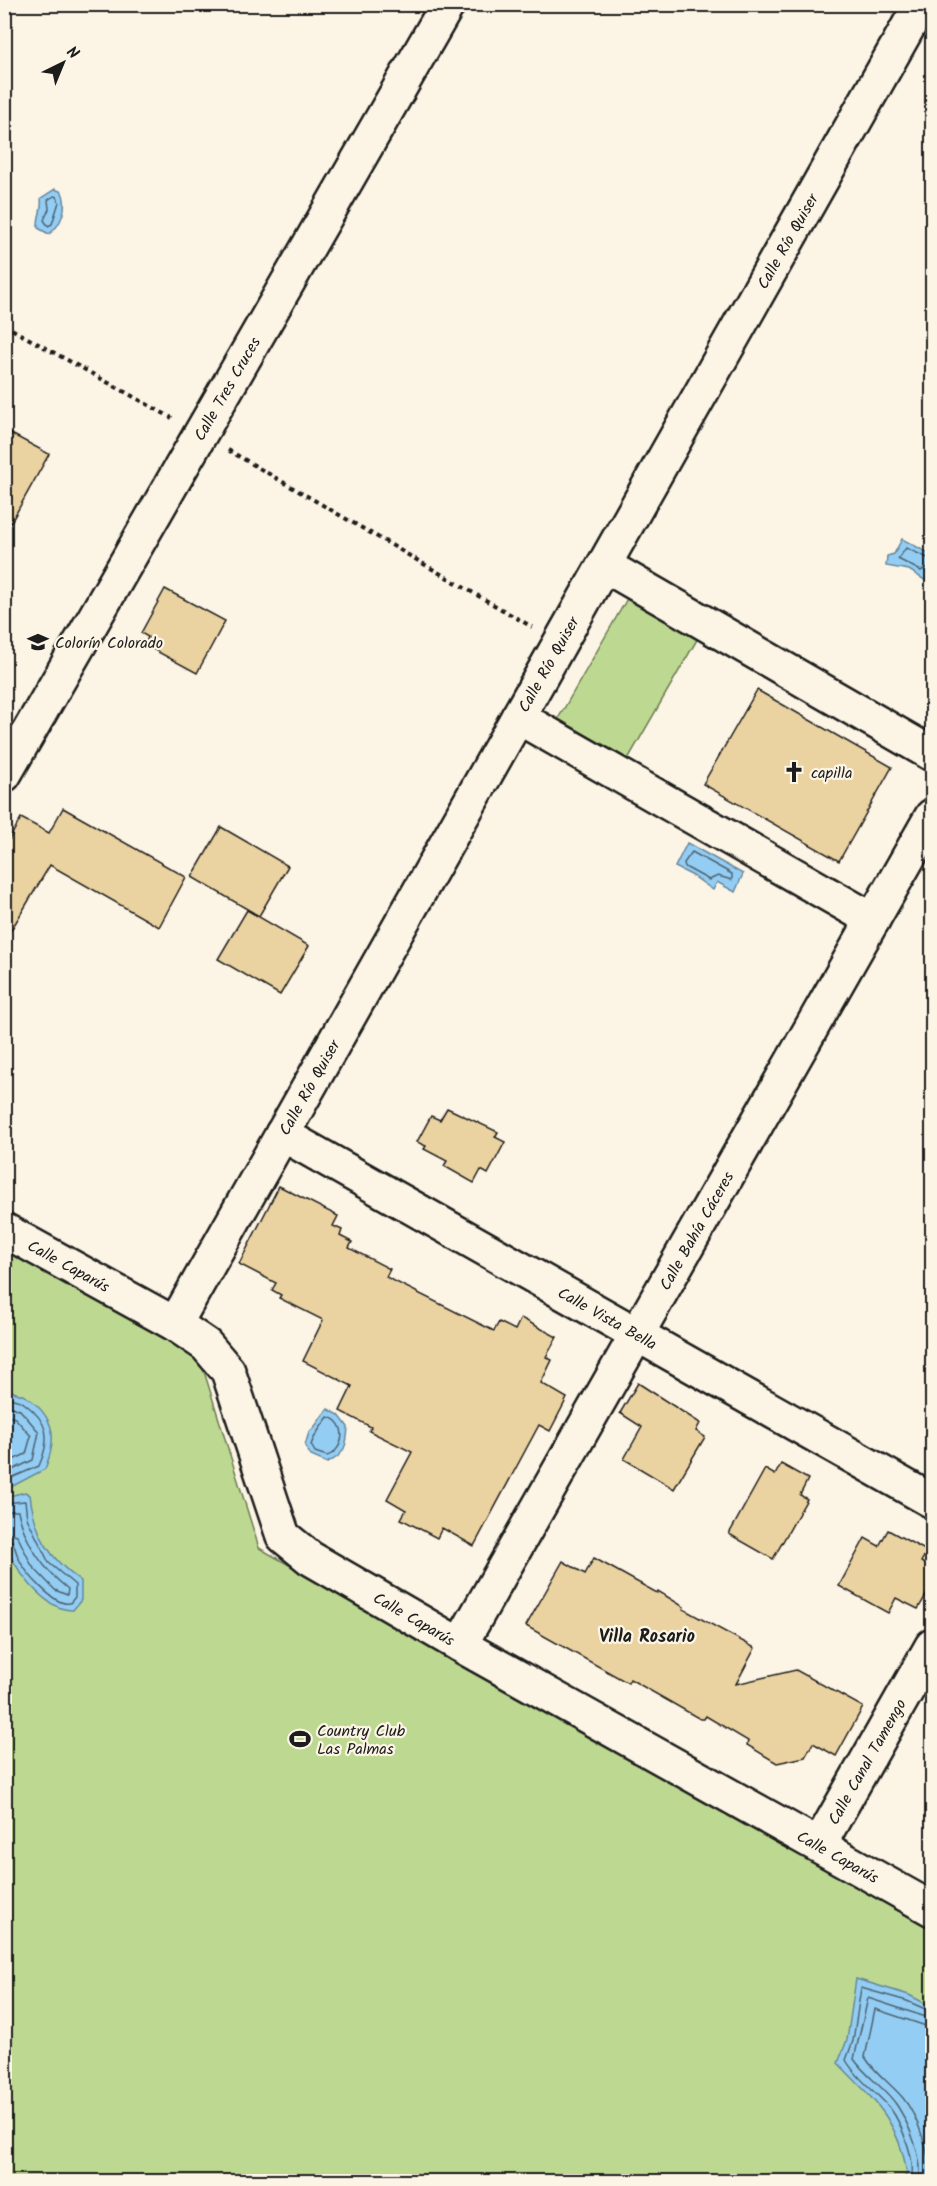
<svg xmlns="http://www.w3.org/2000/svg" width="937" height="2186" font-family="Kalam,sans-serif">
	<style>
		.green { fill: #bdd991; stroke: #6c7a56; stroke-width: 1.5 }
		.water { fill: #94cdf3; stroke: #64869d; stroke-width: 1.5 }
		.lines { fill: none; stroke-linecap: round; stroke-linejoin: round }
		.shore { stroke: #4c6372; stroke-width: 1.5 }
		.building { fill: #ebd2a1; stroke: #1c1c1c; stroke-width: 1.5 }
		.minor-casing { stroke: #1c1c1c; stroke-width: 38 }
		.path { stroke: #1c1c1c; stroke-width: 4; stroke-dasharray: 4.5 4.5; stroke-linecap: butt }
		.minor { stroke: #fcf5e5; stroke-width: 33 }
		.labels { text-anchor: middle; stroke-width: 4.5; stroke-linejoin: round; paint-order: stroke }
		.street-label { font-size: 16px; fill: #1c1c1c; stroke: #fcf5e5 }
		.poi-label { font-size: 16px; fill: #1c1c1c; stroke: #fcf5e5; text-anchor: start }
		.neighbourhood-label { font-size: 18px; font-weight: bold; fill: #1c1c1c; stroke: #fcf5e5 }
	</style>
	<rect width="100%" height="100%" fill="#fcf5e5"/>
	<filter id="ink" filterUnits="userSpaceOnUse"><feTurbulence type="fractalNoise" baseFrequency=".0167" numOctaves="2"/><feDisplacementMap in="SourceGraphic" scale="12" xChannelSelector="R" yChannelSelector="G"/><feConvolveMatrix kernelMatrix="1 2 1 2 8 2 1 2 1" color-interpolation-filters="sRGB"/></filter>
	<g filter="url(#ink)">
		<!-- green -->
		<g class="green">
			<path d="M628 597 698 638 628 759 558 719Z"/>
			<path d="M4 1244 198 1352 259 1548 932 1930V2181H5Z"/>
		</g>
		<!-- water -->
		<g class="water">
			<path d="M55 189 62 192C68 206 62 225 49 234L38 228C37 216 43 210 41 198Z"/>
			<path d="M902 539 932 555V566L926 581 909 570 886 566 887 556 894 554Z"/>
			<path d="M687 843 743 874 735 892 717 882 713 890 693 876 675 867Z"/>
			<path d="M5 1384C14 1396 18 1391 28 1398 56 1419 57 1439 45 1469L11 1487 5 1486Z"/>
			<path d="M328 1409 339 1415 348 1427C347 1445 345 1455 327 1463L311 1456 305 1446 309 1432C318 1426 320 1416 328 1409Z"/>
			<path d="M25 1492 30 1495C35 1534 49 1559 81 1581V1600L73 1610C44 1611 11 1565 4 1540 1 1528 4 1510 5 1497Z"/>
			<path d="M856 1979 909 1995 932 2007V2181H901L907 2174C899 2120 874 2100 838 2063L847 2040Z"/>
		</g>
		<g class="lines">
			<!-- shore -->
			<g class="shore">
				<path d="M54 196 57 197 59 202 52 224 48 226 44 220 49 209 48 200Z"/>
				<path d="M932 560 906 548 898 559 921 571 932 565"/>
				<path d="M692 852 732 874V880L718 876 709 880 685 867 684 863Z"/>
				<path d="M4 1394C11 1401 18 1398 25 1404 49 1422 51 1439 39 1466L4 1481"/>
				<path d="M4 1404 20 1410 39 1432 33 1460 4 1474"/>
				<path d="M4 1415 15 1418 31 1436 26 1454 4 1464"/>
				<path d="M328 1417C348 1422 345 1450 327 1456L315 1452 311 1445C314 1435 322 1425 328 1417Z"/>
				<path d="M4 1503 25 1501 27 1518 49 1563 75 1585V1597L70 1603C55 1607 25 1572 19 1559 16 1553 15 1546 12 1541L4 1538"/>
				<path d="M4 1511H18C25 1543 43 1569 68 1589L67 1595 55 1590 32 1566 17 1535 4 1531"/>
				<path d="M909 2182C920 2167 900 2121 890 2108 876 2092 856 2078 846 2060L853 2041 861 1988 907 2001 932 2012"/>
				<path d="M918 2182C926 2163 908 2123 898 2107 887 2089 866 2077 854 2059L868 1998 932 2019"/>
				<path d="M928 2182C934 2160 917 2115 903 2098 891 2084 874 2072 865 2057L875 2009 932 2028"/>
			</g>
		</g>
		<!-- building -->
		<g class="building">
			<path d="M4 430 49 454 4 535Z"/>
			<path d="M165 589 225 621 197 673 145 645 148 637 141 633Z"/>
			<path d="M757 690 892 767 839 861 703 784Z"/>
			<path d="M63 808 186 877 159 927 50 865 4 942 5 847 21 818 49 833Z"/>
			<path d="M221 827 288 866 259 916 192 877Z"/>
			<path d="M247 910 309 946 280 995 218 959Z"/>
			<path d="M447 1108 498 1132 495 1137 505 1142 488 1174 481 1170 474 1183 444 1166 447 1161 424 1149 426 1146 417 1142 431 1116 440 1120Z"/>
			<path d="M279 1186 338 1216 333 1226 342 1230 340 1236 352 1242 349 1248 390 1269 386 1277 494 1331 499 1322 515 1330 521 1318 557 1337 546 1357 552 1360 541 1383 567 1398 550 1431 539 1425 474 1546 442 1528 437 1538 401 1519 406 1510 387 1499 412 1452 369 1431 371 1427 340 1411 352 1386 303 1361 323 1320 279 1298 281 1295 272 1290 276 1283 239 1264Z"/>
			<path d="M638 1383 700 1423 696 1431 705 1437 674 1489 624 1459 642 1427 620 1413Z"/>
			<path d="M781 1464 808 1479 800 1495 807 1499 773 1559 729 1534 765 1469 775 1475Z"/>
			<path d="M888 1530 927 1551 921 1562 933 1568V1583L918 1609 896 1598 888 1613 839 1586 865 1538 879 1546Z"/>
			<path d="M594 1558 657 1593 658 1591 684 1607 683 1609 755 1648 736 1684 796 1670 863 1707 836 1756 813 1743 805 1757 777 1763 747 1745 748 1741 706 1716 704 1719H700L630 1679 628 1683 526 1626 563 1561 585 1574Z"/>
		</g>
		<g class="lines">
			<defs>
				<g id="minor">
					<path d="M604 565 932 754"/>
					<path d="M518 717 873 920"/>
					<path id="s1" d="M4 775 448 4"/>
					<path id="s2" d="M282 1134 932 1501"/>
					<path id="s3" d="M4 1230 175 1324 206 1345 228 1371 283 1536 310 1558 460 1645 932 1909"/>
					<path id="s4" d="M175 1324 921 4"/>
					<path id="s5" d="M460 1645 932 816"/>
					<path id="s6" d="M819 1845 932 1646"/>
				</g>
			</defs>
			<!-- minor casing -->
			<use href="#minor" class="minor-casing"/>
			<!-- path -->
			<g class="path">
				<path d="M4 325 172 418"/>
				<path d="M228 450 532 627"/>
			</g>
			<!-- minor -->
			<use href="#minor" class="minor"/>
		</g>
	</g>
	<!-- icons -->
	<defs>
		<symbol id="school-bare" viewBox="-9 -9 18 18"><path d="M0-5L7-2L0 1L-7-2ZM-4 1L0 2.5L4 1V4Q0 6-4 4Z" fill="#1c1c1c" stroke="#fcf5e5" stroke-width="2.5" paint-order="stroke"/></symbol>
		<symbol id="church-bare" viewBox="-9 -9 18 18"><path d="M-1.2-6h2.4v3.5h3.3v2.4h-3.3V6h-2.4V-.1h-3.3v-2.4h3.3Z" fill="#1c1c1c" stroke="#fcf5e5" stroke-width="2.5" paint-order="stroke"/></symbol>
		<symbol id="stadium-bare" viewBox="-9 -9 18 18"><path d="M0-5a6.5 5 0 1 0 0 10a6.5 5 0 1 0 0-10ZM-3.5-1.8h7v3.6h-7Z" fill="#1c1c1c" stroke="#fcf5e5" stroke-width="2.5" paint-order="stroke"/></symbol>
	</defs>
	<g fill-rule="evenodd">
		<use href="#school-bare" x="23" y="627" width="30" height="30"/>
		<use href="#church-bare" x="779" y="757" width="30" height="30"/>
		<use href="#stadium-bare" x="285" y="1724" width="30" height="30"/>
	</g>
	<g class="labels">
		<!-- street labels -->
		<g class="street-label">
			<text dy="6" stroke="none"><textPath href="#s4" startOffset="1244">Calle Río Quiser</textPath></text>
			<text dy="6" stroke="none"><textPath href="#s1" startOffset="446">Calle Tres Cruces</textPath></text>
			<text dy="6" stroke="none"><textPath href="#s4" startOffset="758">Calle Río Quiser</textPath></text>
			<text dy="6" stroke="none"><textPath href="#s4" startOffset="272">Calle Río Quiser</textPath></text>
			<text dy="6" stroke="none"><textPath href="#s5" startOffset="477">Calle Bahía Cáceres</textPath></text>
			<text dy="6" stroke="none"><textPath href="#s3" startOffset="74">Calle Caparús</textPath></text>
			<text dy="6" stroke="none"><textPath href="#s2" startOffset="374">Calle Vista Bella</textPath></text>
			<text dy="6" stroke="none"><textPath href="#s3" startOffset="596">Calle Caparús</textPath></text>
			<text dy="6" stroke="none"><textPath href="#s6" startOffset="96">Calle Canal Tamengo</textPath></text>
			<text dy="6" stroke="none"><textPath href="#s3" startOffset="1082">Calle Caparús</textPath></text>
		</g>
		<!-- poi labels -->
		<g class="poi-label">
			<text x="55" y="648">Colorín Colorado</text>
			<text x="811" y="778">capilla</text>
			<text x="317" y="1736">Country Club<tspan x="317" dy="18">Las Palmas</tspan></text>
		</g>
		<!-- neighbourhood labels -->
		<g class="neighbourhood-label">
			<text x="647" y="1642">Villa Rosario</text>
		</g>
	</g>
	<!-- margin -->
	<rect width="937" height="2186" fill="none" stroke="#fcf5e5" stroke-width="24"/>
	<rect x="12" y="12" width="913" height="2162" fill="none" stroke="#1c1c1c" stroke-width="2" filter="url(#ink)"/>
	<!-- north arrow -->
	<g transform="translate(63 63) rotate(43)" stroke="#fcf5e5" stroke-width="4.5" paint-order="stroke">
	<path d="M0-4.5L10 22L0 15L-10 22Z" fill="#1c1c1c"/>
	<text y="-9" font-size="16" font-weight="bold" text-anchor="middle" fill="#1c1c1c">N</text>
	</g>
</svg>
